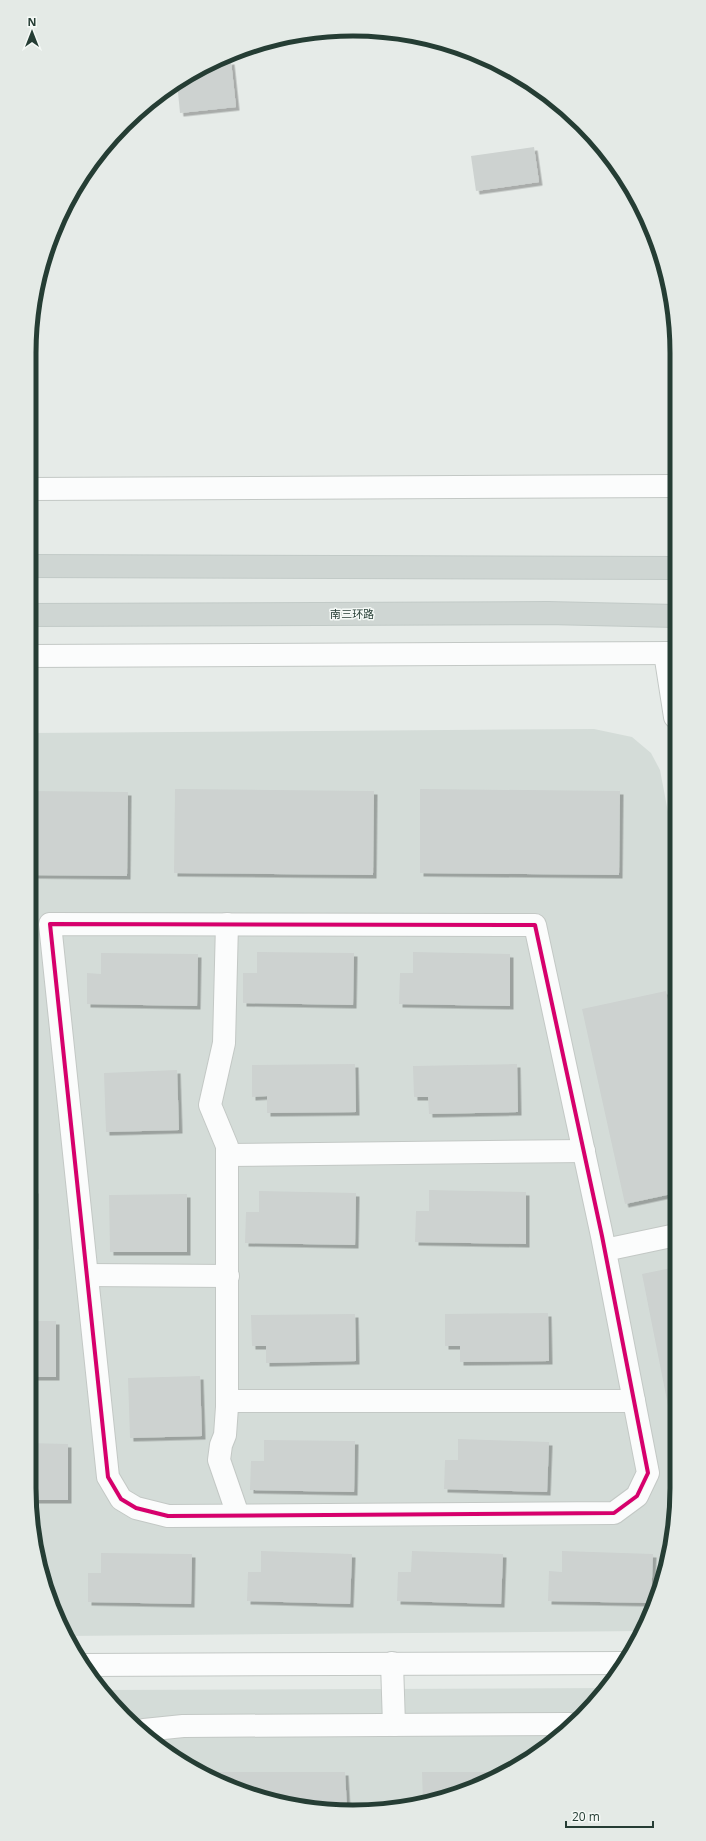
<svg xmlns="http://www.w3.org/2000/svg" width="706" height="1841" font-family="'Open Sans','Noto Sans SC',sans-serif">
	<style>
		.built { fill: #d4dcd8 }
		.building { fill: #cdd2d0; filter: url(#shadow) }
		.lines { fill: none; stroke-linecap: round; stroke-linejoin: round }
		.minor-casing { stroke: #c3c8c5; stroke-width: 24 }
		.major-casing { stroke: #c2cac7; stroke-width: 24 }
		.minor { stroke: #fbfcfc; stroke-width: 22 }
		.major { stroke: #cfd6d3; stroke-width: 22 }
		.cycleway-casing { stroke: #f5f9f6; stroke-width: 6 }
		.cycleway { stroke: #d6006c; stroke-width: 4 }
		.labels { text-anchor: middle; stroke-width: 3; stroke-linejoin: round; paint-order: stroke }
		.street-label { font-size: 11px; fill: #253d34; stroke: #f5f9f6 }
		.rim { fill: none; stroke: #253d34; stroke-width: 5 }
	</style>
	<defs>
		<filter id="shadow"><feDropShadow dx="3.5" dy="3.5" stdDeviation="0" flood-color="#0004"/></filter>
	</defs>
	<rect width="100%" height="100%" fill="#e6ebe8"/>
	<!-- built -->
	<g class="built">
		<path d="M594 729 632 737 651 753 660 770 675 849 677 1488 666 1572 644 1631 66 1636 46 1592 29 1488V733Z"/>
		<path d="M607 1688 533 1758 477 1787 416 1806 310 1809 249 1795 191 1769 109 1701 101 1690Z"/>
	</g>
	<!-- building -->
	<g class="building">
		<path d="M231 61 236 107 180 113 177 82 191 72 213 63Z"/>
		<path d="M534 147 539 182 476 191 471 156Z"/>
		<path d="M175 789 374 791 373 875 174 873Z"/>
		<path d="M420 789 620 791 619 875 420 873Z"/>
		<path d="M29 791 128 792 127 876 29 875Z"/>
		<path d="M257 952 354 953 353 1005 243 1003V973H257Z"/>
		<path d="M413 952 510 954V1006L399 1004 400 973H413Z"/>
		<path d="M101 953 198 954 197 1006 87 1004V973L101 974Z"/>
		<path d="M666 991 676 1036V1193L625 1204 582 1009Z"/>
		<path d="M355 1064 356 1112 267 1113V1096L252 1097V1065Z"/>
		<path d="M517 1064 518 1112 429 1114 428 1097H414L413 1066Z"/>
		<path d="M177 1070 179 1130 106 1132 104 1073Z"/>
		<rect x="29" y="1190" width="6" height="56"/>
		<path d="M429 1190 526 1192V1244L415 1242 416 1211H429Z"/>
		<path d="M259 1191 356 1193 355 1245 245 1243 246 1212H259Z"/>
		<path d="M187 1194V1252H110L109 1195Z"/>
		<path d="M676 1267 677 1446H676L642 1274Z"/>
		<path d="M548 1313 549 1361 460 1362V1346H445V1314Z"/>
		<path d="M355 1314 356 1361 266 1363V1346H252L251 1315Z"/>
		<rect x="29" y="1321" width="27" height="56"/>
		<path d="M200 1376 202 1436 130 1438 128 1378Z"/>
		<path d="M458 1439 549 1442 547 1492 444 1489 445 1460H458Z"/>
		<path d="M264 1440 355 1441 354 1492 250 1490 251 1461H264Z"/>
		<path d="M29 1443 68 1444V1500H31L29 1488Z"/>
		<path d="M261 1551 352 1554 350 1604 247 1601 248 1572H261Z"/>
		<path d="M412 1551 503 1554 501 1604 397 1601 398 1572H411Z"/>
		<path d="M562 1551 653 1554 651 1603 548 1601 549 1571 562 1572Z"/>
		<path d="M101 1553 192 1554 191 1604 88 1602V1573H101Z"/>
		<path d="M199 1772H345L347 1808 310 1809 249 1795Z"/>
		<path d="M422 1772H506L477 1787 423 1804Z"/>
	</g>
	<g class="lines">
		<defs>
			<g id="minor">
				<path d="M29 489 675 486"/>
				<path d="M665 653 675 717"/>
				<path d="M29 656 675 653"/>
				<path d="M50 924 535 925 602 1236 648 1473 637 1496 614 1513 168 1516 136 1508 121 1499 108 1477Z"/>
				<path d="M227 924 224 1043 210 1105 227 1146V1407L225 1435 221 1445 219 1460 238 1515"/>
				<path d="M227 1155 584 1151"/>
				<path d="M605 1250 676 1235"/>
				<path d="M87 1275 228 1276"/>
				<path d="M227 1401H634"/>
				<path d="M392 1663 394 1725"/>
				<path d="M83 1665 624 1663"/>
				<path d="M144 1730 183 1726 569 1724"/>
			</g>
			<g id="major">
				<path d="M29 566 675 568"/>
				<path d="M29 615 548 613 675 616"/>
			</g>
		</defs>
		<!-- minor casing -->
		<use href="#minor" class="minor-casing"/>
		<!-- major casing -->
		<use href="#major" class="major-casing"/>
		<!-- minor -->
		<use href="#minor" class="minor"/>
		<!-- major -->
		<use href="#major" class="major"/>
		<defs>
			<path id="cycleway" d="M50 924 535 925 602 1236 648 1473 637 1496 614 1513 168 1516 136 1508 121 1499 108 1477Z"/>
		</defs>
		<!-- cycleway casing -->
		<use href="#cycleway" class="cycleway-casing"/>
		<!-- cycleway -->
		<use href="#cycleway" class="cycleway"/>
	</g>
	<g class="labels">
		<!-- street labels -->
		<g class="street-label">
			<text x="352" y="618">南三环路</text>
		</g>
	</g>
	<!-- crop -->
	<path d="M0 0H706V1841H0ZM353 36H353A317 317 0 0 1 670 353V1488A317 317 0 0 1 353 1805H353A317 317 0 0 1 36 1488V353A317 317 0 0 1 353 36Z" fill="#e4eae6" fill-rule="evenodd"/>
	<path class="rim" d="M353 36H353A317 317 0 0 1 670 353V1488A317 317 0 0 1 353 1805H353A317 317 0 0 1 36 1488V353A317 317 0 0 1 353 36Z"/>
	<!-- north arrow -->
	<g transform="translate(32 32)" stroke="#f5f9f6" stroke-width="3" paint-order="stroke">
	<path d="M0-3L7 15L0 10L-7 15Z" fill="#253d34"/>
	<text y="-6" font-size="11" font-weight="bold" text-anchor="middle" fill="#253d34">N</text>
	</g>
	<!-- scale -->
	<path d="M566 1821v6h87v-6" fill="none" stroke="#253d34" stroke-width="2"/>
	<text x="572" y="1821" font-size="12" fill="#253d34" stroke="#f5f9f6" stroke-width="3" paint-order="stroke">20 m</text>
</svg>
